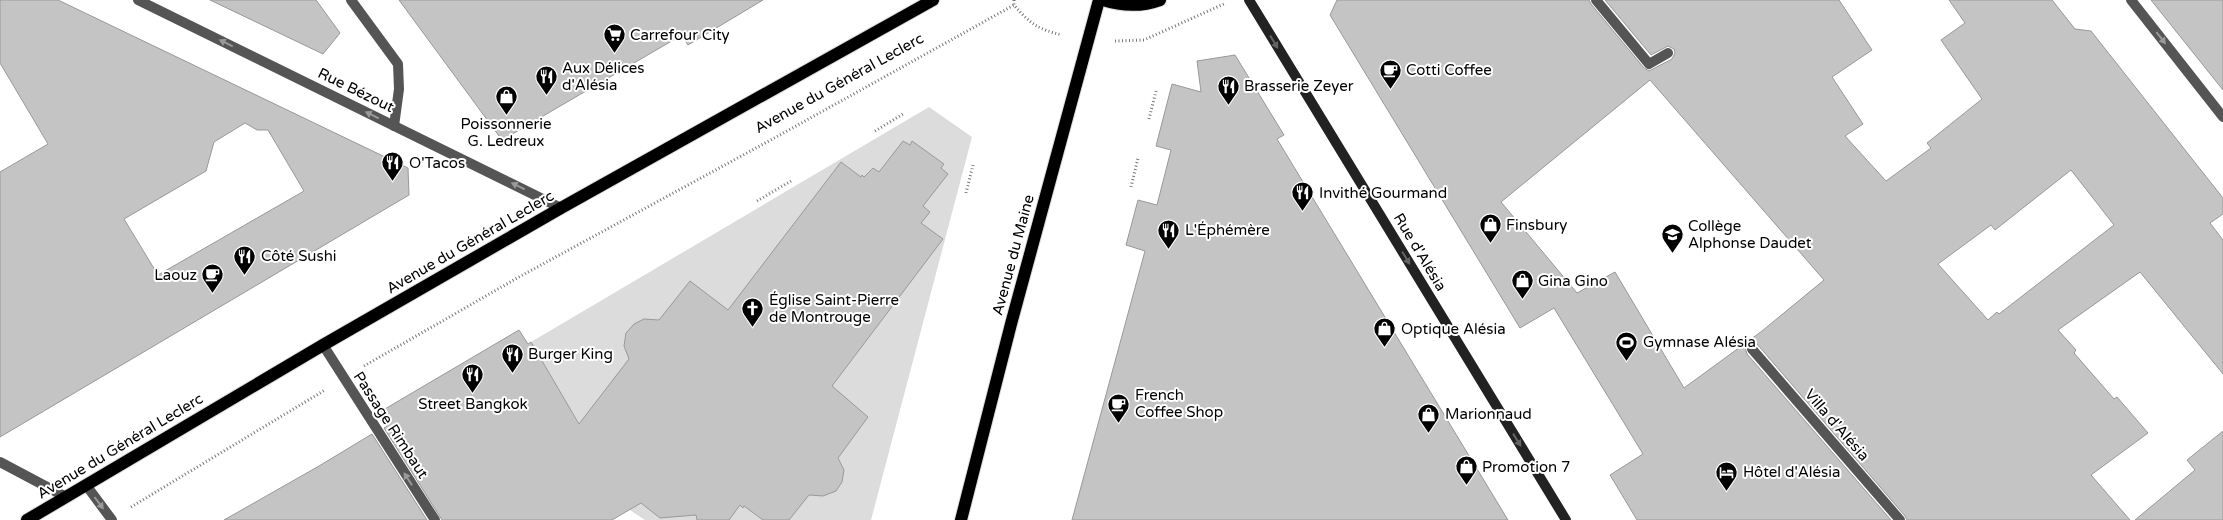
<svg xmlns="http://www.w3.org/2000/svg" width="2223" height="520" font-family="'Varela Round',sans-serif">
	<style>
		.green { fill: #dcdcdc }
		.building { fill: #c4c4c4; stroke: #999; fill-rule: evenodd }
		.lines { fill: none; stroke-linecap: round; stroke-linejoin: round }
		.primary-casing { stroke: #dbdbdb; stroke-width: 14 }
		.path { stroke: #777; stroke-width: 3; stroke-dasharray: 1 2.5; stroke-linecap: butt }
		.lane { stroke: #555; stroke-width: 10 }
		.street { stroke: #555; stroke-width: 10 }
		.secondary { stroke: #222; stroke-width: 10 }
		.primary { stroke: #000; stroke-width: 12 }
		.oneway { fill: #999 }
		.oneway2 { fill: #646464 }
		.labels { text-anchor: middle; stroke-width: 4; stroke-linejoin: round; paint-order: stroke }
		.poi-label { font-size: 15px; fill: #000; stroke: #fff; text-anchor: start }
		.street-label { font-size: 15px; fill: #000; stroke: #fff }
	</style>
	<rect width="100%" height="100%" fill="#fff"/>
	<!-- green -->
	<path class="green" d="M929 107 972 137 871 520H645L630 510 531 342Z"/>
	<!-- building -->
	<g class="building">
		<path d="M0 0H58L408 168 409 195 0 437V172L48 144 0 63ZM245 123 257 130H268L304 191 158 275 124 219 206 171 214 142Z"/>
		<path d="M210 0H316L340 33 323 54Z"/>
		<path d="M399 0H763L688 45 682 35 502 140Z"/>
		<path d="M1337 0H1589L1591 4 1644 68 1649 71 1672 59 1675 53 1674 49 1668 46 1651 55 1605 0H1839L1872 50 1832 77 1863 124 1845 136 1886 181 1931 148 1927 143 1982 99 1941 40 1965 23 1949 0H2052L2075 29 2091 31 2223 198V214L2210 223 2223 240V374L2140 272 2058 330 2076 350 2074 353 2114 399 2117 397 2148 433 2091 475 2130 520H1907L1905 516 1757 344 1750 342 1745 347 1747 354 1891 520H1637L1610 475 1643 454 1554 308 1520 328 1330 15ZM1650 80 1824 280 1762 331 1684 388 1615 272 1577 293 1501 202ZM2071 170 2114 225 1999 314 1997 312 1988 320 1938 264 1991 225 1995 230Z"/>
		<path d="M2151 0H2223V90Z"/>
		<path d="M1235 55 1284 135 1277 139 1508 520H1072L1145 251 1126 245 1138 200 1157 205 1171 150 1156 146 1172 84 1201 92 1197 61Z"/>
		<path d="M903 141 910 145 912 141 944 164 941 168 948 174 923 206 930 212 921 223 943 239 832 386 868 417 838 458 844 470 842 482 836 491 823 496 809 495 789 520H763L744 506 743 508 740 505 729 520H697L696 515 660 518 641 503 612 520H442L384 428 387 426 378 413 519 330 528 344 531 342 579 424 629 359 624 346 626 333 634 324 644 319 659 320 690 281 728 310 841 162 861 177 862 175 864 177 873 168 879 172Z"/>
		<path d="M2223 431V520H2135L2195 470 2187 460Z"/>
		<path d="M372 434 427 520H224L319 466Z"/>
	</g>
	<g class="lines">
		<defs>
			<g id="primary">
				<path d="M1103 0C1122 6 1141 7 1160 0"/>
				<path d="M27 520 323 345 561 208 933 0"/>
				<path d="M961 520 1011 324 1099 0"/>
			</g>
		</defs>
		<!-- primary casing -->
		<use href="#primary" class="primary-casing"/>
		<!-- path -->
		<g class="path">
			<path d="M1014 0V5C1030 24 1038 29 1062 35"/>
			<path d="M1115 41 1144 40 1226 3"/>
			<path d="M1149 119 1156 91"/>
			<path d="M875 131 903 114"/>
			<path d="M1131 187 1138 158"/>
			<path d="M966 193 973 165"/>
			<path d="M757 201 791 181"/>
			<path d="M364 366 519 277 778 136 1014 5"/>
			<path d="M131 507 325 390"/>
		</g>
		<!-- lane -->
		<g class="lane">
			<path d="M1596 0 1649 64 1668 53"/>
			<path d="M323 345 435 520"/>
		</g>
		<!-- street -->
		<g class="street">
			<path d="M138 0 561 208"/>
			<path d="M351 0 398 64 399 89 394 126"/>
			<path d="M2131 0 2223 117"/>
			<path d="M1752 349 1900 520"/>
			<path d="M0 462 66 497"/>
			<path d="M86 485 112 520"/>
		</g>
		<!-- secondary -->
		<path class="secondary" d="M1249 0 1566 520"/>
		<!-- primary -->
		<use href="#primary" class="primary"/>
	</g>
	<!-- one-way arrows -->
	<defs><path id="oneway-solid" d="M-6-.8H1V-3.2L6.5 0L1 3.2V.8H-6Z" transform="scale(1.25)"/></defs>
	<g class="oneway">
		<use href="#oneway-solid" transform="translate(2161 38) rotate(52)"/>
		<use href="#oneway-solid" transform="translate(226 43) rotate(-154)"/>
		<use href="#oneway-solid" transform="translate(372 115) rotate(-154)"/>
		<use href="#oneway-solid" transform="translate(518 186) rotate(-154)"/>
		<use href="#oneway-solid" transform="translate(408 479) rotate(-123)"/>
		<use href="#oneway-solid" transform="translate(99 503) rotate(53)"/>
	</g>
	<g class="oneway2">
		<use href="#oneway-solid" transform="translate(1274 42) rotate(59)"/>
		<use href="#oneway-solid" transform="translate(1406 258) rotate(59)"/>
		<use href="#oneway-solid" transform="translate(1517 440) rotate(58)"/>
	</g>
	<!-- icons -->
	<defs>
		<symbol id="supermarket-pin" viewBox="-11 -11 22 30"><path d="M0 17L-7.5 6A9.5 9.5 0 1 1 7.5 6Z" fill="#000" stroke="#fff"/><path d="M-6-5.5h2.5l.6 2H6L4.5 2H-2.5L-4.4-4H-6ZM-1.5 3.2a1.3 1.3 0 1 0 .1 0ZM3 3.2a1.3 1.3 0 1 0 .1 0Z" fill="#fff"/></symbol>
		<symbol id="cafe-pin" viewBox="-11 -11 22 30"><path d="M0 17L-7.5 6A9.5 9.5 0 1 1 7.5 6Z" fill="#000" stroke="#fff"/><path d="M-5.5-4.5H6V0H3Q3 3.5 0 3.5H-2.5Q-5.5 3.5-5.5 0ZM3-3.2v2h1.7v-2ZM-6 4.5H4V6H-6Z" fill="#fff"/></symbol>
		<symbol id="restaurant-pin" viewBox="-11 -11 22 30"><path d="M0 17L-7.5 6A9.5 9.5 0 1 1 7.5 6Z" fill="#000" stroke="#fff"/><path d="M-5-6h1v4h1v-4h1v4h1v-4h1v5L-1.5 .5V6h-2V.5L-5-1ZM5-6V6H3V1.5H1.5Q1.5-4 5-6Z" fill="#fff"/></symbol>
		<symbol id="shop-pin" viewBox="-11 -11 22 30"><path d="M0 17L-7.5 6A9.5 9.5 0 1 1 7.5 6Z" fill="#000" stroke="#fff"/><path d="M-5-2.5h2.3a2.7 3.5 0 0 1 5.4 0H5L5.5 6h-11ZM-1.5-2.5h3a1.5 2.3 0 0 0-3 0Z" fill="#fff"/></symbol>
		<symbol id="school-pin" viewBox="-11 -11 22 30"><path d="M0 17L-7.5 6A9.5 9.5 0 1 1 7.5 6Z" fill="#000" stroke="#fff"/><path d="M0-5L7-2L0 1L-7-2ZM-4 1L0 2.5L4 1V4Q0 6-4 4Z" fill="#fff"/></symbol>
		<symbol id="church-pin" viewBox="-11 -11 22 30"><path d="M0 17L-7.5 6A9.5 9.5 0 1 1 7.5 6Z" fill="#000" stroke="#fff"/><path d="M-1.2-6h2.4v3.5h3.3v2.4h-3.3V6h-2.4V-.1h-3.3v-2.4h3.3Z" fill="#fff"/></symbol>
		<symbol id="stadium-pin" viewBox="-11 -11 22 30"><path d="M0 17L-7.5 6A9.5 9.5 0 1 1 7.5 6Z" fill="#000" stroke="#fff"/><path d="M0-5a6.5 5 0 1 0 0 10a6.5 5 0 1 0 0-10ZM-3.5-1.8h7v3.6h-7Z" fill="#fff"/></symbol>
		<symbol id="hotel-pin" viewBox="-11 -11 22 30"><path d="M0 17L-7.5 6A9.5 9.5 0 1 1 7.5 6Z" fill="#000" stroke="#fff"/><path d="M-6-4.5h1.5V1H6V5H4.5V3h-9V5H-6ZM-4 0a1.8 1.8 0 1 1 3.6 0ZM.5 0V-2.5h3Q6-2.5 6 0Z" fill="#fff"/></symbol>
	</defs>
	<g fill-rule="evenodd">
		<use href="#supermarket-pin" x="602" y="22" width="25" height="34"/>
		<use href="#cafe-pin" x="1378" y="58" width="25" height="34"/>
		<use href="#restaurant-pin" x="534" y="64" width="25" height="34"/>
		<use href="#restaurant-pin" x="1216" y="74" width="25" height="34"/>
		<use href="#shop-pin" x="494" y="84" width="25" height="34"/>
		<use href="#restaurant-pin" x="380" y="150" width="25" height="34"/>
		<use href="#restaurant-pin" x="1290" y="180" width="25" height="34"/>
		<use href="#shop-pin" x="1478" y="212" width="25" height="34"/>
		<use href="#restaurant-pin" x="1156" y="218" width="25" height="34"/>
		<use href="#school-pin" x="1660" y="222" width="25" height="34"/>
		<use href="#restaurant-pin" x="232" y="244" width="25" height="34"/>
		<use href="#cafe-pin" x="200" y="262" width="25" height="34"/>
		<use href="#shop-pin" x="1510" y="268" width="25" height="34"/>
		<use href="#church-pin" x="740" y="296" width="25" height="34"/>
		<use href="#shop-pin" x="1372" y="316" width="25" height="34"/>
		<use href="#stadium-pin" x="1614" y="330" width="25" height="34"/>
		<use href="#restaurant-pin" x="500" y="342" width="25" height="34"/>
		<use href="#restaurant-pin" x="460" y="362" width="25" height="34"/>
		<use href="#cafe-pin" x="1106" y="392" width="25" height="34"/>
		<use href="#shop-pin" x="1416" y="402" width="25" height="34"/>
		<use href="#shop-pin" x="1454" y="454" width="25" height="34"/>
		<use href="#hotel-pin" x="1714" y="460" width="25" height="34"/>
	</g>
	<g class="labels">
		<!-- poi labels -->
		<g class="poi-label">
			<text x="630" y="40">Carrefour City</text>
			<text x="562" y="73">Aux Délices<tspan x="562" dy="17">d'Alésia</tspan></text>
			<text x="1406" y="75">Cotti Coffee</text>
			<text x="1244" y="91">Brasserie Zeyer</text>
			<text x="506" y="129" text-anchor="middle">Poissonnerie<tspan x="506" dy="17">G. Ledreux</tspan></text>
			<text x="409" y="168">O'Tacos</text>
			<text x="1319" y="198">Invithé Gourmand</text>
			<text x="1506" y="230">Finsbury</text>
			<text x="1688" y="231">Collège<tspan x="1688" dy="17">Alphonse Daudet</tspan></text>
			<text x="1185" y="235">L'Éphémère</text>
			<text x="261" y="261">Côté Sushi</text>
			<text x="197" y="280" text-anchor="end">Laouz</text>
			<text x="1538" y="286">Gina Gino</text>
			<text x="769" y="305">Église Saint-Pierre<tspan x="769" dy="17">de Montrouge</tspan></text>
			<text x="1401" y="334">Optique Alésia</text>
			<text x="1643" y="347">Gymnase Alésia</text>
			<text x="528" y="359">Burger King</text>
			<text x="1135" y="400">French<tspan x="1135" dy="17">Coffee Shop</tspan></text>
			<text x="473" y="409" text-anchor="middle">Street Bangkok</text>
			<text x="1445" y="419">Marionnaud</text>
			<text x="1482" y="472">Promotion 7</text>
			<text x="1743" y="477">Hôtel d'Alésia</text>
		</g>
		<!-- street labels -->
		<g class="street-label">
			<text transform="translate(839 83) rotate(-29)" y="5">Avenue du Général Leclerc</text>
			<text transform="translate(356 90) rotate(26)" y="5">Rue Bézout</text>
			<text transform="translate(470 242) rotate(-30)" y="5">Avenue du Général Leclerc</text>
			<text transform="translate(1420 252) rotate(59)" y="5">Rue d'Alésia</text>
			<text transform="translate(1013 255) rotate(-75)" y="5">Avenue du Maine</text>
			<text transform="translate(391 425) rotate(57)" y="5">Passage Rimbaut</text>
			<text transform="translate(1837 425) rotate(49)" y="5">Villa d'Alésia</text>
			<text transform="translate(120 446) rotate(-31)" y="5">Avenue du Général Leclerc</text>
		</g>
	</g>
</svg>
